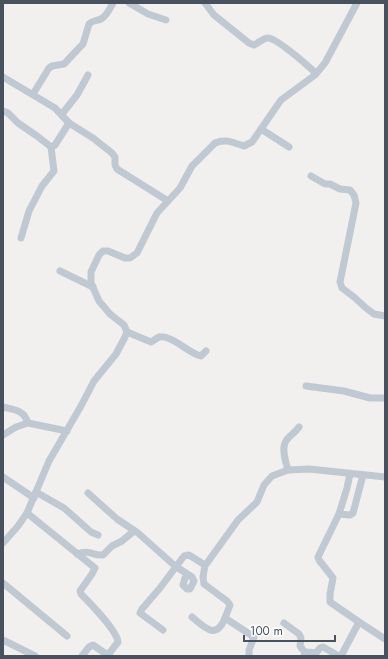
<svg xmlns="http://www.w3.org/2000/svg" width="388" height="659" font-family="Jost,sans-serif">
	<style>
		.lines { fill: none; stroke-linecap: round; stroke-linejoin: round }
		.minor { stroke: #c0c9d2; stroke-width: 7 }
	</style>
	<rect width="100%" height="100%" fill="#f2efef"/>
	<g class="lines">
		<!-- minor -->
		<g class="minor">
			<path d="M129 3 148 14 166 20"/>
			<path d="M205 3 214 15 249 43 254 45C259 43 263 38 268 38 277 38 308 66 316 73"/>
			<path d="M3 77 55 108 69 123 93 138 112 153 115 157V165L117 169 168 201"/>
			<path d="M33 94 49 68 52 66 64 64 80 47 83 44 89 24C93 20 97 21 101 19 107 16 110 8 113 3"/>
			<path d="M3 111 8 113 18 123 37 136 51 147 55 145 69 123"/>
			<path d="M62 114 77 95 88 75"/>
			<path d="M261 129 289 147"/>
			<path d="M311 176 325 184H330L340 189 350 190 354 195 356 203 340 282 342 288 354 297 366 308 374 314 385 316"/>
			<path d="M21 238 29 211 42 186 54 171 51 147"/>
			<path d="M60 271 93 287"/>
			<path d="M127 332 151 342C153 341 157 338 159 337 173 335 189 354 201 356L206 351"/>
			<path d="M306 386 344 391 370 398H385"/>
			<path d="M3 407C15 410 24 410 28 423"/>
			<path d="M3 435 16 427 28 423 67 431"/>
			<path d="M288 470C286 463 281 448 286 441 289 436 295 433 299 427"/>
			<path d="M350 474 347 488 339 514 318 557 319 560 333 578 330 594V602L359 622"/>
			<path d="M3 477 34 498"/>
			<path d="M36 492 64 508 91 532 98 535"/>
			<path d="M88 493 117 519 138 533 175 566 192 577 194 581 190 589H187L183 585 185 578 188 575"/>
			<path d="M27 513 95 568 92 574 80 591 81 594C90 603 117 631 118 642L108 655"/>
			<path d="M339 514 350 515 353 513 363 475"/>
			<path d="M3 543 18 526 27 513 49 461 81 406 94 381 116 354 125 337 127 332 124 325 110 314 99 301 91 283V272L99 255 103 251H108L125 258H130L137 253 157 213 180 188 192 166 215 143C226 138 233 143 244 146L252 142 281 100 315 75 325 63 357 3"/>
			<path d="M77 554C91 549 92 556 103 555L112 546 122 541 134 531"/>
			<path d="M205 565 203 577 204 584 227 601 230 605 225 618 254 637 249 650V656"/>
			<path d="M3 583 67 636"/>
			<path d="M192 617C204 627 216 641 225 618"/>
			<path d="M284 623 299 634 301 638 300 646 305 653"/>
			<path d="M163 630 140 613 142 609 160 588 184 556 189 555 205 565 207 563 238 520 257 502 264 485 272 476 288 470 309 469 385 477"/>
			<path d="M3 640 35 656"/>
			<path d="M82 656 89 647 93 645 109 656"/>
			<path d="M304 656 307 652 316 653 320 648 323 647 339 656"/>
			<path d="M341 656 359 622 385 639"/>
		</g>
	</g>
	<!-- border -->
	<rect width="388" height="659" fill="none" stroke="#47525e" stroke-width="8"/>
	<!-- scale -->
	<path d="M244 635v6h91v-6" fill="none" stroke="#47525e" stroke-width="2"/>
	<text x="250" y="635" font-size="12" fill="#47525e" stroke="#ffffff" stroke-width="3" paint-order="stroke">100 m</text>
</svg>
